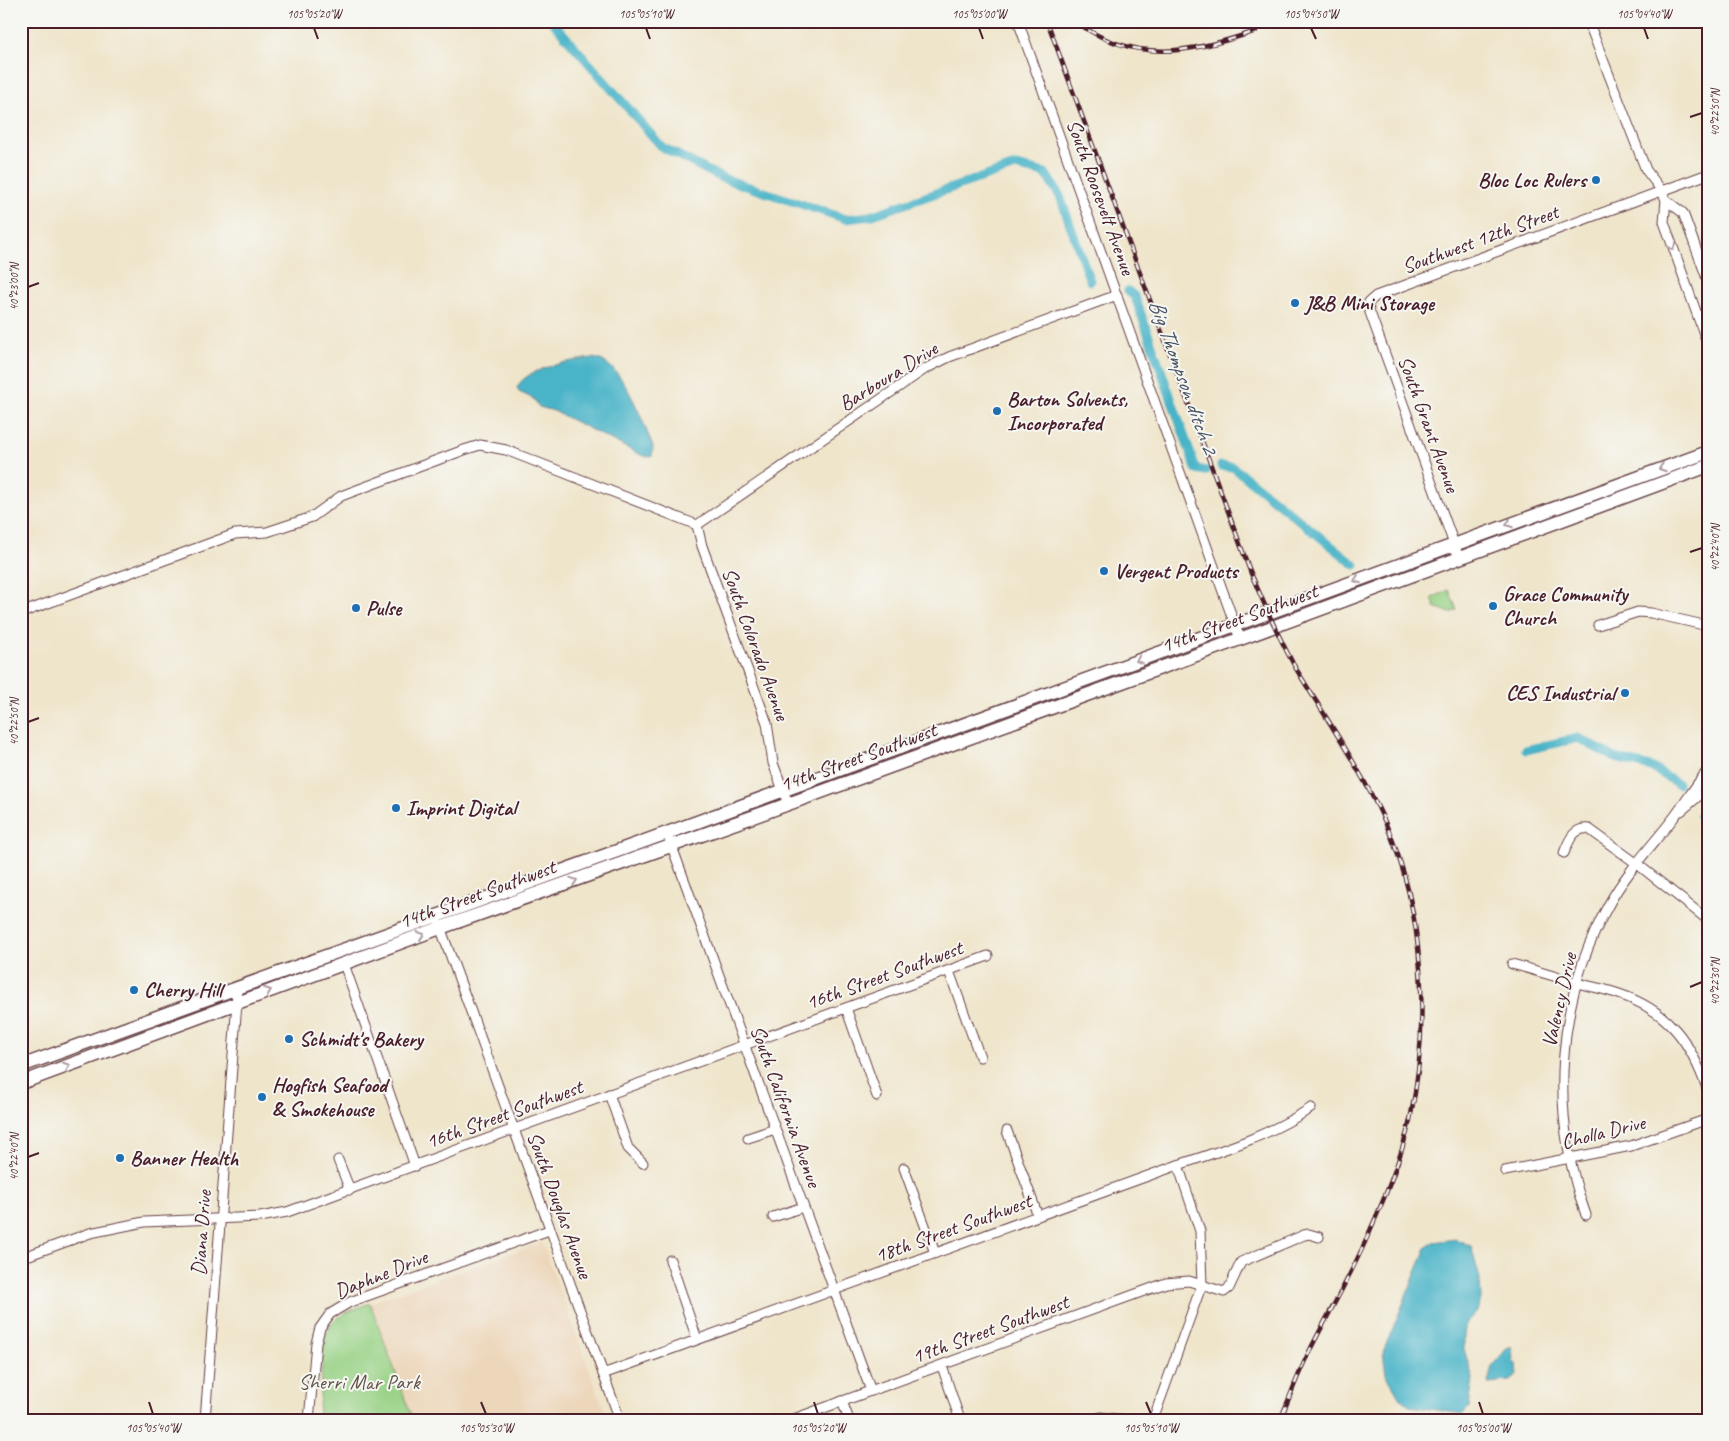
<svg xmlns="http://www.w3.org/2000/svg" width="1729" height="1441" font-family="Caveat,sans-serif">
	<style>
		.built { fill: #edd7bb }
		.green { fill: #97d184; stroke: #707858 }
		.water { fill: #4ab4c8; stroke: #4a6a7a }
		.lines { fill: none; stroke-linecap: round; stroke-linejoin: round }
		.canal { stroke: #4ab4c8; stroke-width: 9 }
		.minor-casing { stroke: #633d43; stroke-width: 11 }
		.secondary-casing { stroke: #633d43; stroke-width: 15 }
		.minor { stroke: #fff; stroke-width: 9 }
		.secondary { stroke: #fff; stroke-width: 12 }
		.rail-casing { stroke: #4a1f2b; stroke-width: 4.5 }
		.rail { stroke: #f6f6f2; stroke-width: 2.5; stroke-dasharray: 8; stroke-linecap: butt }
		.oneway { stroke: #ae9aa0 }
		.ticks { fill: none; stroke: #4a1f2b; stroke-width: 2 }
		.poi-dot { fill: #1f6fb2; stroke: #f6f6f2; stroke-width: 2 }
		.labels { text-anchor: middle; stroke-width: 4; stroke-linejoin: round; paint-order: stroke }
		.poi-label { font-size: 21px; font-weight: bold; fill: #4a1f2b; stroke: #f6f6f2; text-anchor: start }
		.street-label { font-size: 21px; fill: #4a1f2b; stroke: #f6f6f2 }
		.park-label { font-size: 21px; fill: #615446; stroke: #f6f6f2 }
		.water-label { font-size: 22px; font-style: italic; fill: #4a5362; stroke: #f6f6f2 }
		.neatline { fill: none; stroke: #4a1f2b; stroke-width: 2 }
		.ticks-label { font-size: 12px; text-anchor: middle; fill: #4a1f2b }
	</style>
	<rect width="100%" height="100%" fill="#f6f6f2"/>
	<filter id="ink" filterUnits="userSpaceOnUse"><feTurbulence type="fractalNoise" baseFrequency=".02" numOctaves="2"/><feDisplacementMap in="SourceGraphic" scale="10" xChannelSelector="R" yChannelSelector="G"/><feConvolveMatrix kernelMatrix="1 2 1 2 8 2 1 2 1" color-interpolation-filters="sRGB"/></filter>
	<filter id="wash" filterUnits="userSpaceOnUse"><feTurbulence type="fractalNoise" baseFrequency=".0096" numOctaves="4" result="noise"/><feDisplacementMap in="SourceGraphic" scale="20" xChannelSelector="R" yChannelSelector="G"/><feGaussianBlur stdDeviation="1.12" result="paint"/><feColorMatrix in="noise" values="0 0 0 0 0 0 0 0 0 0 0 0 0 0 0 0 0 1.4 0 .05"/><feComposite in="paint" operator="in"/></filter>
	<g filter="url(#wash)">
		<rect width="100%" height="100%" fill="#efe5cb"/>
		<!-- built -->
		<path class="built" d="M542 1242 608 1420H413L370 1303Z"/>
		<!-- green -->
		<g class="green">
			<path d="M1449 590 1457 610 1450 613 1435 607 1432 598Z"/>
			<path d="M370 1303 413 1420H318L324 1340C330 1316 349 1311 370 1303Z"/>
		</g>
		<!-- water -->
		<g class="water">
			<path d="M593 358C623 361 642 421 653 446L652 456 648 457 641 455 554 411 539 407 534 399 519 392 517 388C524 368 574 360 593 358Z"/>
			<path d="M1456 1239 1471 1246 1480 1279 1481 1299 1477 1311 1466 1323 1464 1335V1349L1473 1379 1469 1407 1463 1414 1409 1406 1400 1398 1386 1374 1383 1352 1426 1248 1433 1242Z"/>
			<path d="M1508 1347H1512L1513 1361 1516 1364 1517 1374 1511 1381 1488 1383 1492 1366Z"/>
		</g>
		<g class="lines">
			<!-- canal -->
			<g class="canal">
				<path d="M552 21 662 147 722 178 846 219 870 216 1015 166 1045 173 1060 196 1090 281"/>
				<path d="M1128 291 1135 297 1196 469 1206 471"/>
				<path d="M1221 466 1233 467 1355 565"/>
				<path d="M1526 750 1578 738 1615 758 1651 767 1678 784"/>
				<path d="M1701 816 1708 824"/>
			</g>
		</g>
	</g>
	<g filter="url(#ink)">
		<g class="lines">
			<defs>
				<g id="minor">
					<path d="M1018 21 1240 639"/>
					<path d="M1588 21 1646 170 1662 191 1666 200 1683 213 1708 281"/>
					<path d="M1666 200 1664 222 1708 345"/>
					<path d="M697 525 925 369 949 357 1117 295"/>
					<path d="M697 525 702 546 767 723 773 763 788 804"/>
					<path d="M1459 558 1368 307 1369 302 1376 296 1708 174"/>
					<path d="M21 613 235 534 267 532 312 517 341 496 464 450 480 445 506 450 697 525"/>
					<path d="M1598 625 1638 612 1651 613 1708 626"/>
					<path d="M1681 811 1708 788"/>
					<path d="M667 833 871 1391"/>
					<path d="M1564 853C1569 840 1574 827 1589 829L1636 863 1708 920"/>
					<path d="M439 924 620 1420"/>
					<path d="M344 964 415 1166"/>
					<path d="M1512 964C1534 970 1556 977 1578 983 1591 987 1605 989 1619 994 1670 1011 1691 1043 1708 1091"/>
					<path d="M949 971 980 1057"/>
					<path d="M846 1008 877 1096"/>
					<path d="M609 1094 628 1148 643 1163"/>
					<path d="M1007 1131 1038 1216"/>
					<path d="M748 1138 775 1129"/>
					<path d="M338 1160 350 1190"/>
					<path d="M904 1168 935 1253"/>
					<path d="M1505 1171 1631 1146 1708 1119"/>
					<path d="M1586 1215C1549 1114 1556 999 1609 904 1627 871 1653 845 1675 816 1686 801 1696 785 1708 770"/>
					<path d="M773 1217 803 1207"/>
					<path d="M21 1258 90 1233 144 1222 260 1217 287 1212 988 956"/>
					<path d="M670 1260 697 1339"/>
					<path d="M942 1366 960 1420"/>
					<path d="M603 1374 1178 1165C1226 1149 1268 1136 1311 1108"/>
					<path d="M842 1401 849 1420"/>
					<path d="M205 1420 237 1002 236 989"/>
					<path d="M309 1420 316 1343 320 1328 330 1314 350 1302 549 1230"/>
					<path d="M791 1420 1166 1283 1189 1281 1224 1292 1229 1288 1241 1262 1304 1235 1309 1234 1319 1237"/>
					<path d="M1092 1420 1101 1417 1125 1420"/>
					<path d="M1153 1420 1202 1284 1200 1231 1178 1165"/>
				</g>
				<g id="secondary">
					<path d="M21 1066 667 833 1708 452"/>
					<path d="M21 1083 440 928 758 815 1240 639 1708 466"/>
				</g>
			</defs>
			<!-- minor casing -->
			<use href="#minor" class="minor-casing"/>
			<!-- secondary casing -->
			<use href="#secondary" class="secondary-casing"/>
			<!-- minor -->
			<use href="#minor" class="minor"/>
			<!-- secondary -->
			<use href="#secondary" class="secondary"/>
			<defs>
				<g id="rail">
					<path d="M1047 21 1250 571C1264 604 1278 636 1295 667 1326 718 1360 768 1385 822 1425 910 1430 1026 1410 1120 1401 1159 1385 1197 1369 1233 1352 1274 1329 1312 1309 1352 1298 1374 1290 1397 1280 1420"/>
					<path d="M1075 21C1134 65 1192 53 1256 31"/>
				</g>
			</defs>
			<!-- rail casing -->
			<use href="#rail" class="rail-casing"/>
			<!-- rail -->
			<use href="#rail" class="rail"/>
		</g>
		<!-- one-way arrows -->
		<defs><path id="oneway-chevron" d="M-2-3.5L2.5 0L-2 3.5" fill="none" stroke-width="1.6" stroke-linecap="round" stroke-linejoin="round" transform="scale(1.25)"/></defs>
		<g class="oneway">
			<use href="#oneway-chevron" transform="translate(1672 247) rotate(70)"/>
			<use href="#oneway-chevron" transform="translate(1662 468) rotate(160)"/>
			<use href="#oneway-chevron" transform="translate(1509 524) rotate(160)"/>
			<use href="#oneway-chevron" transform="translate(1357 580) rotate(160)"/>
			<use href="#oneway-chevron" transform="translate(1139 660) rotate(160)"/>
			<use href="#oneway-chevron" transform="translate(574 881) rotate(-19)"/>
			<use href="#oneway-chevron" transform="translate(421 935) rotate(-20)"/>
			<use href="#oneway-chevron" transform="translate(268 991) rotate(-20)"/>
			<use href="#oneway-chevron" transform="translate(67 1066) rotate(-20)"/>
		</g>
	</g>
	<!-- ticks -->
	<path class="ticks" d="M314 28 318 39M646 28 650 39M979 28 983 39M1311 28 1316 39M1644 28 1648 39M1690 117 1702 113M28 287 39 283M1690 552 1702 548M28 722 39 718M1690 987 1702 982M28 1157 39 1153M149 1402 153 1414M481 1402 486 1414M814 1402 818 1414M1146 1402 1151 1414M1479 1402 1483 1414"/>
	<!-- markers -->
	<g class="poi-dot">
		<circle cx="1596" cy="180" r="5"/>
		<circle cx="1295" cy="303" r="5"/>
		<circle cx="997" cy="411" r="5"/>
		<circle cx="1104" cy="571" r="5"/>
		<circle cx="1493" cy="606" r="5"/>
		<circle cx="356" cy="608" r="5"/>
		<circle cx="1625" cy="693" r="5"/>
		<circle cx="396" cy="808" r="5"/>
		<circle cx="134" cy="990" r="5"/>
		<circle cx="289" cy="1039" r="5"/>
		<circle cx="262" cy="1097" r="5"/>
		<circle cx="120" cy="1158" r="5"/>
	</g>
	<g class="labels">
		<!-- poi labels -->
		<g class="poi-label">
			<text x="1586" y="187" text-anchor="end">Bloc Loc Rulers</text>
			<text x="1305" y="310">J&amp;B Mini Storage</text>
			<text x="1007" y="406">Barton Solvents,<tspan x="1007" dy="24">Incorporated</tspan></text>
			<text x="1114" y="578">Vergent Products</text>
			<text x="1503" y="601">Grace Community<tspan x="1503" dy="24">Church</tspan></text>
			<text x="366" y="615">Pulse</text>
			<text x="1615" y="700" text-anchor="end">CES Industrial</text>
			<text x="406" y="815">Imprint Digital</text>
			<text x="144" y="997">Cherry Hill</text>
			<text x="299" y="1046">Schmidt's Bakery</text>
			<text x="272" y="1092">Hogfish Seafood<tspan x="272" dy="24">&amp; Smokehouse</tspan></text>
			<text x="130" y="1165">Banner Health</text>
		</g>
		<!-- street labels -->
		<g class="street-label">
			<text transform="translate(1101 197) rotate(70)" y="7">South Roosevelt Avenue</text>
			<text transform="translate(1480 239) rotate(-20)" y="7">Southwest 12th Street</text>
			<text transform="translate(888 376) rotate(-32)" y="7">Barboura Drive</text>
			<text transform="translate(1429 424) rotate(70)" y="7">South Grant Avenue</text>
			<text transform="translate(1239 618) rotate(-20)" y="7">14th Street Southwest</text>
			<text transform="translate(756 644) rotate(70)" y="7">South Colorado Avenue</text>
			<text transform="translate(858 757) rotate(-20)" y="7">14th Street Southwest</text>
			<text transform="translate(477 894) rotate(-20)" y="7">14th Street Southwest</text>
			<text transform="translate(884 975) rotate(-20)" y="7">16th Street Southwest</text>
			<text transform="translate(1559 1000) rotate(-77)" y="7">Valency Drive</text>
			<text transform="translate(786 1106) rotate(70)" y="7">South California Avenue</text>
			<text transform="translate(504 1114) rotate(-20)" y="7">16th Street Southwest</text>
			<text transform="translate(1603 1132) rotate(-14)" y="7">Cholla Drive</text>
			<text transform="translate(560 1205) rotate(70)" y="7">South Douglas Avenue</text>
			<text transform="translate(953 1228) rotate(-20)" y="7">18th Street Southwest</text>
			<text transform="translate(201 1233) rotate(-86)" y="7">Diana Drive</text>
			<text transform="translate(381 1274) rotate(-22)" y="7">Daphne Drive</text>
			<text transform="translate(990 1329) rotate(-20)" y="7">19th Street Southwest</text>
		</g>
		<!-- park labels -->
		<g class="park-label">
			<text x="359" y="1389">Sherri Mar Park</text>
		</g>
		<!-- water labels -->
		<g class="water-label">
			<text transform="translate(1184 376) rotate(70)" y="8">Big Thompson ditch 2</text>
		</g>
	</g>
	<!-- margin -->
	<rect width="1729" height="1441" fill="none" stroke="#f6f6f2" stroke-width="55"/>
	<rect x="28" y="28" width="1674" height="1386" class="neatline"/>
	<g class="ticks-label">
		<text x="314" y="18">105°05'20"W</text>
		<text x="646" y="18">105°05'10"W</text>
		<text x="979" y="18">105°05'00"W</text>
		<text x="1311" y="18">105°04'50"W</text>
		<text x="1644" y="18">105°04'40"W</text>
		<text transform="translate(1715 113) rotate(-90)" y="4">40°22'50"N</text>
		<text transform="translate(14 287) rotate(-90)" y="4">40°23'00"N</text>
		<text transform="translate(1715 548) rotate(-90)" y="4">40°22'40"N</text>
		<text transform="translate(14 722) rotate(-90)" y="4">40°22'50"N</text>
		<text transform="translate(1715 982) rotate(-90)" y="4">40°22'30"N</text>
		<text transform="translate(14 1157) rotate(-90)" y="4">40°22'40"N</text>
		<text x="153" y="1432">105°05'40"W</text>
		<text x="486" y="1432">105°05'30"W</text>
		<text x="818" y="1432">105°05'20"W</text>
		<text x="1151" y="1432">105°05'10"W</text>
		<text x="1483" y="1432">105°05'00"W</text>
	</g>
</svg>
